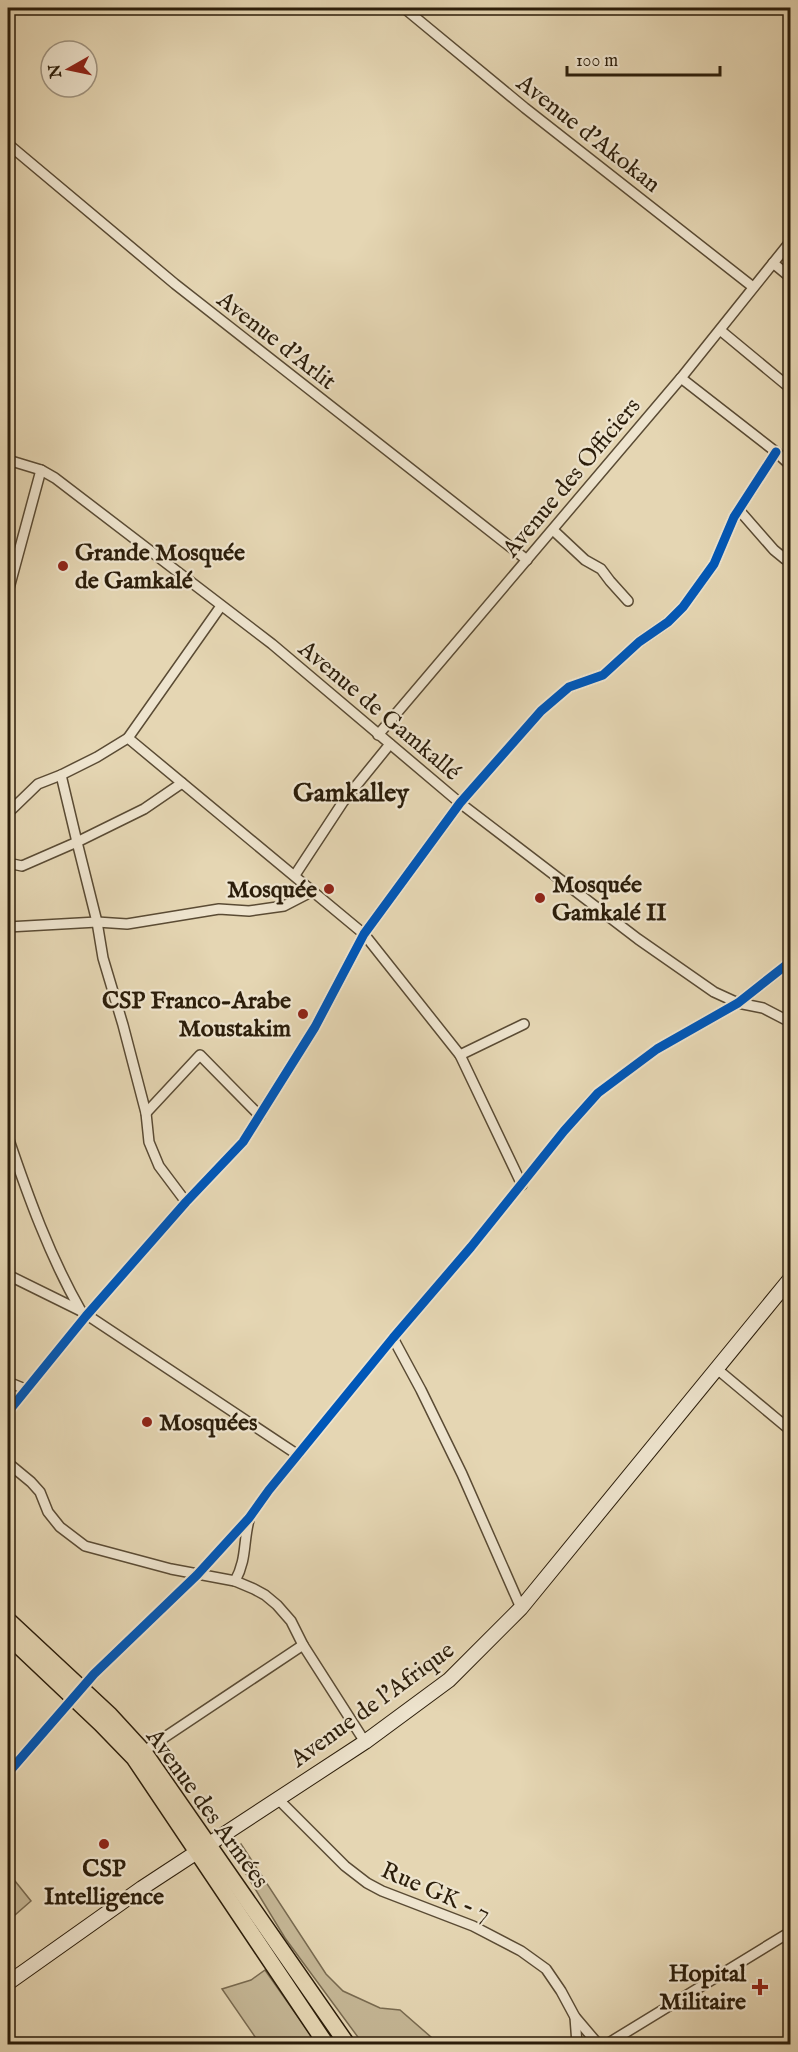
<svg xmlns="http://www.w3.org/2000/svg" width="798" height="2052" font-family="'IM FELL English',serif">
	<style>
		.green { fill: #c5b796; stroke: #786a50; stroke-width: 1.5 }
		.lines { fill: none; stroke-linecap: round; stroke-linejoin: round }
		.minor-casing { stroke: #5a4b34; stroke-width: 12 }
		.secondary-casing { stroke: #2b1d0a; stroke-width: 16 }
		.trunk-casing { stroke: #2b1d0a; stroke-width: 18 }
		.minor { stroke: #eee4ce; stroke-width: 9 }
		.secondary { stroke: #eee4ce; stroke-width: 14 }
		.trunk { stroke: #e5d6b3; stroke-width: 15 }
		.cycleway-casing { stroke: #eee4ce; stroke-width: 13 }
		.cycleway { stroke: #0057b8; stroke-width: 9 }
		.poi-dot { fill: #8f2418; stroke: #eee4ce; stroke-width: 2 }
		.labels { text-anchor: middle; stroke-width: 4.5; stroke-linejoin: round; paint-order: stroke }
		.street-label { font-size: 24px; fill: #2b1d0a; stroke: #eee4ce }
		.poi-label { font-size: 24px; font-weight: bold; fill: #2b1d0a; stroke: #eee4ce; text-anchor: start }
		.neighbourhood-label { font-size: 26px; font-weight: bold; fill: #2b1d0a; stroke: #eee4ce }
	</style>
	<rect width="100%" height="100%" fill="#e5d6b3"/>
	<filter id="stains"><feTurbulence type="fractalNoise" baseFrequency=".00333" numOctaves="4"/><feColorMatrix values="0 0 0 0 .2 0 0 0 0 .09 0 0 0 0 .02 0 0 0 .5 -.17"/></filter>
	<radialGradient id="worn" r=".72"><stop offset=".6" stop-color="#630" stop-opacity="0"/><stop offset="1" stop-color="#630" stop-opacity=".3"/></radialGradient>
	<!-- green -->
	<g class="green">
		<path d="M241 1844 326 1974 343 1991 380 2008 400 2010 439 2044H363L285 1938 234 1854Z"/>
		<path d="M15 1881 31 1901 8 1921V1887Z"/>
		<path d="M265 1970 317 2044H260L222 1989 251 1980Z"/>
	</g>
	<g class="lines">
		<defs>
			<g id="minor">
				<path d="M404 8 525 108 753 287"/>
				<path d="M8 144 175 284 527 560"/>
				<path d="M773 263 790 277"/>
				<path d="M720 330 790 388"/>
				<path d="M681 378 776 452 790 465"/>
				<path d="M8 460 41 470 55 478 272 644 460 803 638 939 714 992 738 1003 763 1008 790 1022"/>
				<path d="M739 510 774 550 785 559 790 558"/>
				<path d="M553 530 585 560 601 569 610 581 628 601"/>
				<path d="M8 592 41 470"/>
				<path d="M378 735 681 378 790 242"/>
				<path d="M128 738 221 606"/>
				<path d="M182 783 144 809 77 842 97 922 103 958 123 1025 146 1113 149 1142 159 1166 186 1202"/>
				<path d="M8 813 38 784 61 775 97 757 128 738 364 934 460 1055 522 1185"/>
				<path d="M8 863 22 866 77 842 61 775"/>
				<path d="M295 875 343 802 390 744"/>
				<path d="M8 927 97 922 127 924 219 909 249 911 284 906 313 891"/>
				<path d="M460 1055 524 1024"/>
				<path d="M146 1113 200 1055 260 1116"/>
				<path d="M8 1137C28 1196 50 1257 81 1311"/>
				<path d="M8 1275 81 1311 298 1455"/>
				<path d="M393 1338 421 1390 462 1474 521 1608"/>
				<path d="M717 1369 790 1430"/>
				<path d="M8 1382 25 1389"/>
				<path d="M8 1412 86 1316 186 1202 243 1142 315 1027 364 934 460 803 541 711 569 687 603 675 639 642 668 622 683 607 714 564 734 517 776 452"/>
				<path d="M8 1463 31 1482 40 1492 48 1512 60 1527 85 1546 171 1569 235 1581 254 1589 265 1595 277 1605 291 1621 303 1645"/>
				<path d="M235 1581C247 1559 243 1543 249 1520"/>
				<path d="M141 1753 303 1645 365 1742"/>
				<path d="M8 1773 94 1674 197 1575 249 1518 269 1490 393 1338 471 1247 564 1131 598 1093 657 1049 738 1003 790 962"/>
				<path d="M278 1799 345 1866 367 1883 382 1891 473 1926 521 1951 546 1969 561 1991 575 2017 598 2044"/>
				<path d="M575 2017 577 2044"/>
				<path d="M607 2044 790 1932"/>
			</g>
			<path id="secondary" d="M8 1983 142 1888 365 1742 449 1680 521 1608 790 1279"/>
			<g id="trunk">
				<path d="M8 1620 110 1715 144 1752 347 2044"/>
				<path d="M8 1636 101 1724 134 1758 326 2044"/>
			</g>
		</defs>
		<!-- minor casing -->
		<use href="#minor" class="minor-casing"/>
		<!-- secondary casing -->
		<use href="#secondary" class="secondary-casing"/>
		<!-- trunk casing -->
		<use href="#trunk" class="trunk-casing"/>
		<!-- minor -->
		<use href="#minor" class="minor"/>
		<!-- secondary -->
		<use href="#secondary" class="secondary"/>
		<!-- trunk -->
		<use href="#trunk" class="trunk"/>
		<defs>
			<g id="cycleway">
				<path d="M8 1412 86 1316 186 1202 243 1142 315 1027 364 934 460 803 541 711 569 687 603 675 639 642 668 622 683 607 714 564 734 517 776 452"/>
				<path d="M8 1773 94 1674 197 1575 249 1518 269 1490 393 1338 471 1247 564 1131 598 1093 657 1049 738 1003 790 962"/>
			</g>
		</defs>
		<!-- cycleway casing -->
		<use href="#cycleway" class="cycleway-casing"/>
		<!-- cycleway -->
		<use href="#cycleway" class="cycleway"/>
	</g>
	<!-- markers -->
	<g class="poi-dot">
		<circle cx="63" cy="566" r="6"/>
		<circle cx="329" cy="889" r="6"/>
		<circle cx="540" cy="898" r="6"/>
		<circle cx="303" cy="1014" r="6"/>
		<circle cx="147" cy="1422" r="6"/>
		<circle cx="104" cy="1844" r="6"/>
		<path d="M757 1978h6v6h6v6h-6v6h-6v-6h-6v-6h6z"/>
	</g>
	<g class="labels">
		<!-- street labels -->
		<g class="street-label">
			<text transform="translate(589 133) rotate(38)" y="8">Avenue d'Akokan</text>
			<text transform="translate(277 340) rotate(38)" y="8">Avenue d'Arlit</text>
			<text transform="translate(571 477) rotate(-50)" y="8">Avenue des Officiers</text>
			<text transform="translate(380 710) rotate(40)" y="8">Avenue de Gamkallé</text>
			<text transform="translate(372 1704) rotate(-36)" y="8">Avenue de l'Afrique</text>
			<text transform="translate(208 1808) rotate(54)" y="8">Avenue des Armées</text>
			<text transform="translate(436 1891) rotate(23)" y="8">Rue GK - 7</text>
		</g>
		<!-- poi labels -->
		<g class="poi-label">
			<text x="75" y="560">Grande Mosquée<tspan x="75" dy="28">de Gamkalé</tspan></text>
			<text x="552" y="892">Mosquée<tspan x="552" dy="28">Gamkalé II</tspan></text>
			<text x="317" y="897" text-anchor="end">Mosquée</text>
			<text x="291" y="1008" text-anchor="end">CSP Franco-Arabe<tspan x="291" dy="28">Moustakim</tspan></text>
			<text x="159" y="1430">Mosquées</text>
			<text x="104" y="1876" text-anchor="middle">CSP<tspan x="104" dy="28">Intelligence</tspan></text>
			<text x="746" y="1981" text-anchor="end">Hopital<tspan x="746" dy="28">Militaire</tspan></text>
		</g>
		<!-- neighbourhood labels -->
		<g class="neighbourhood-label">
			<text x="351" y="801">Gamkalley</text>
		</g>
	</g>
	<!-- margin -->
	<rect width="798" height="2052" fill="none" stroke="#e5d6b3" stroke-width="30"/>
	<rect x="9" y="9" width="780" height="2034" fill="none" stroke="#2b1d0a" stroke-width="3"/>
	<rect x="15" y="15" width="768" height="2022" fill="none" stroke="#2b1d0a" stroke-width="1.5"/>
	<!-- north arrow -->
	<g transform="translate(69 69) rotate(261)"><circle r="28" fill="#eee4ce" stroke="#a09480" stroke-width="1.5"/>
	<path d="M0-4.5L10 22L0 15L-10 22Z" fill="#8f2418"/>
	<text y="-9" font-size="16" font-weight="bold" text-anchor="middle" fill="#2b1d0a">N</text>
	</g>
	<!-- scale -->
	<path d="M567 66v9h153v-9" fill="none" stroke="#2b1d0a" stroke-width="3"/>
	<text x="576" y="66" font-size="18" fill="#2b1d0a" stroke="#eee4ce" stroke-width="4.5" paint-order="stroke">100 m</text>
	<rect width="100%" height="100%" filter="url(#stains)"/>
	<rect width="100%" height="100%" fill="url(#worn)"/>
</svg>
